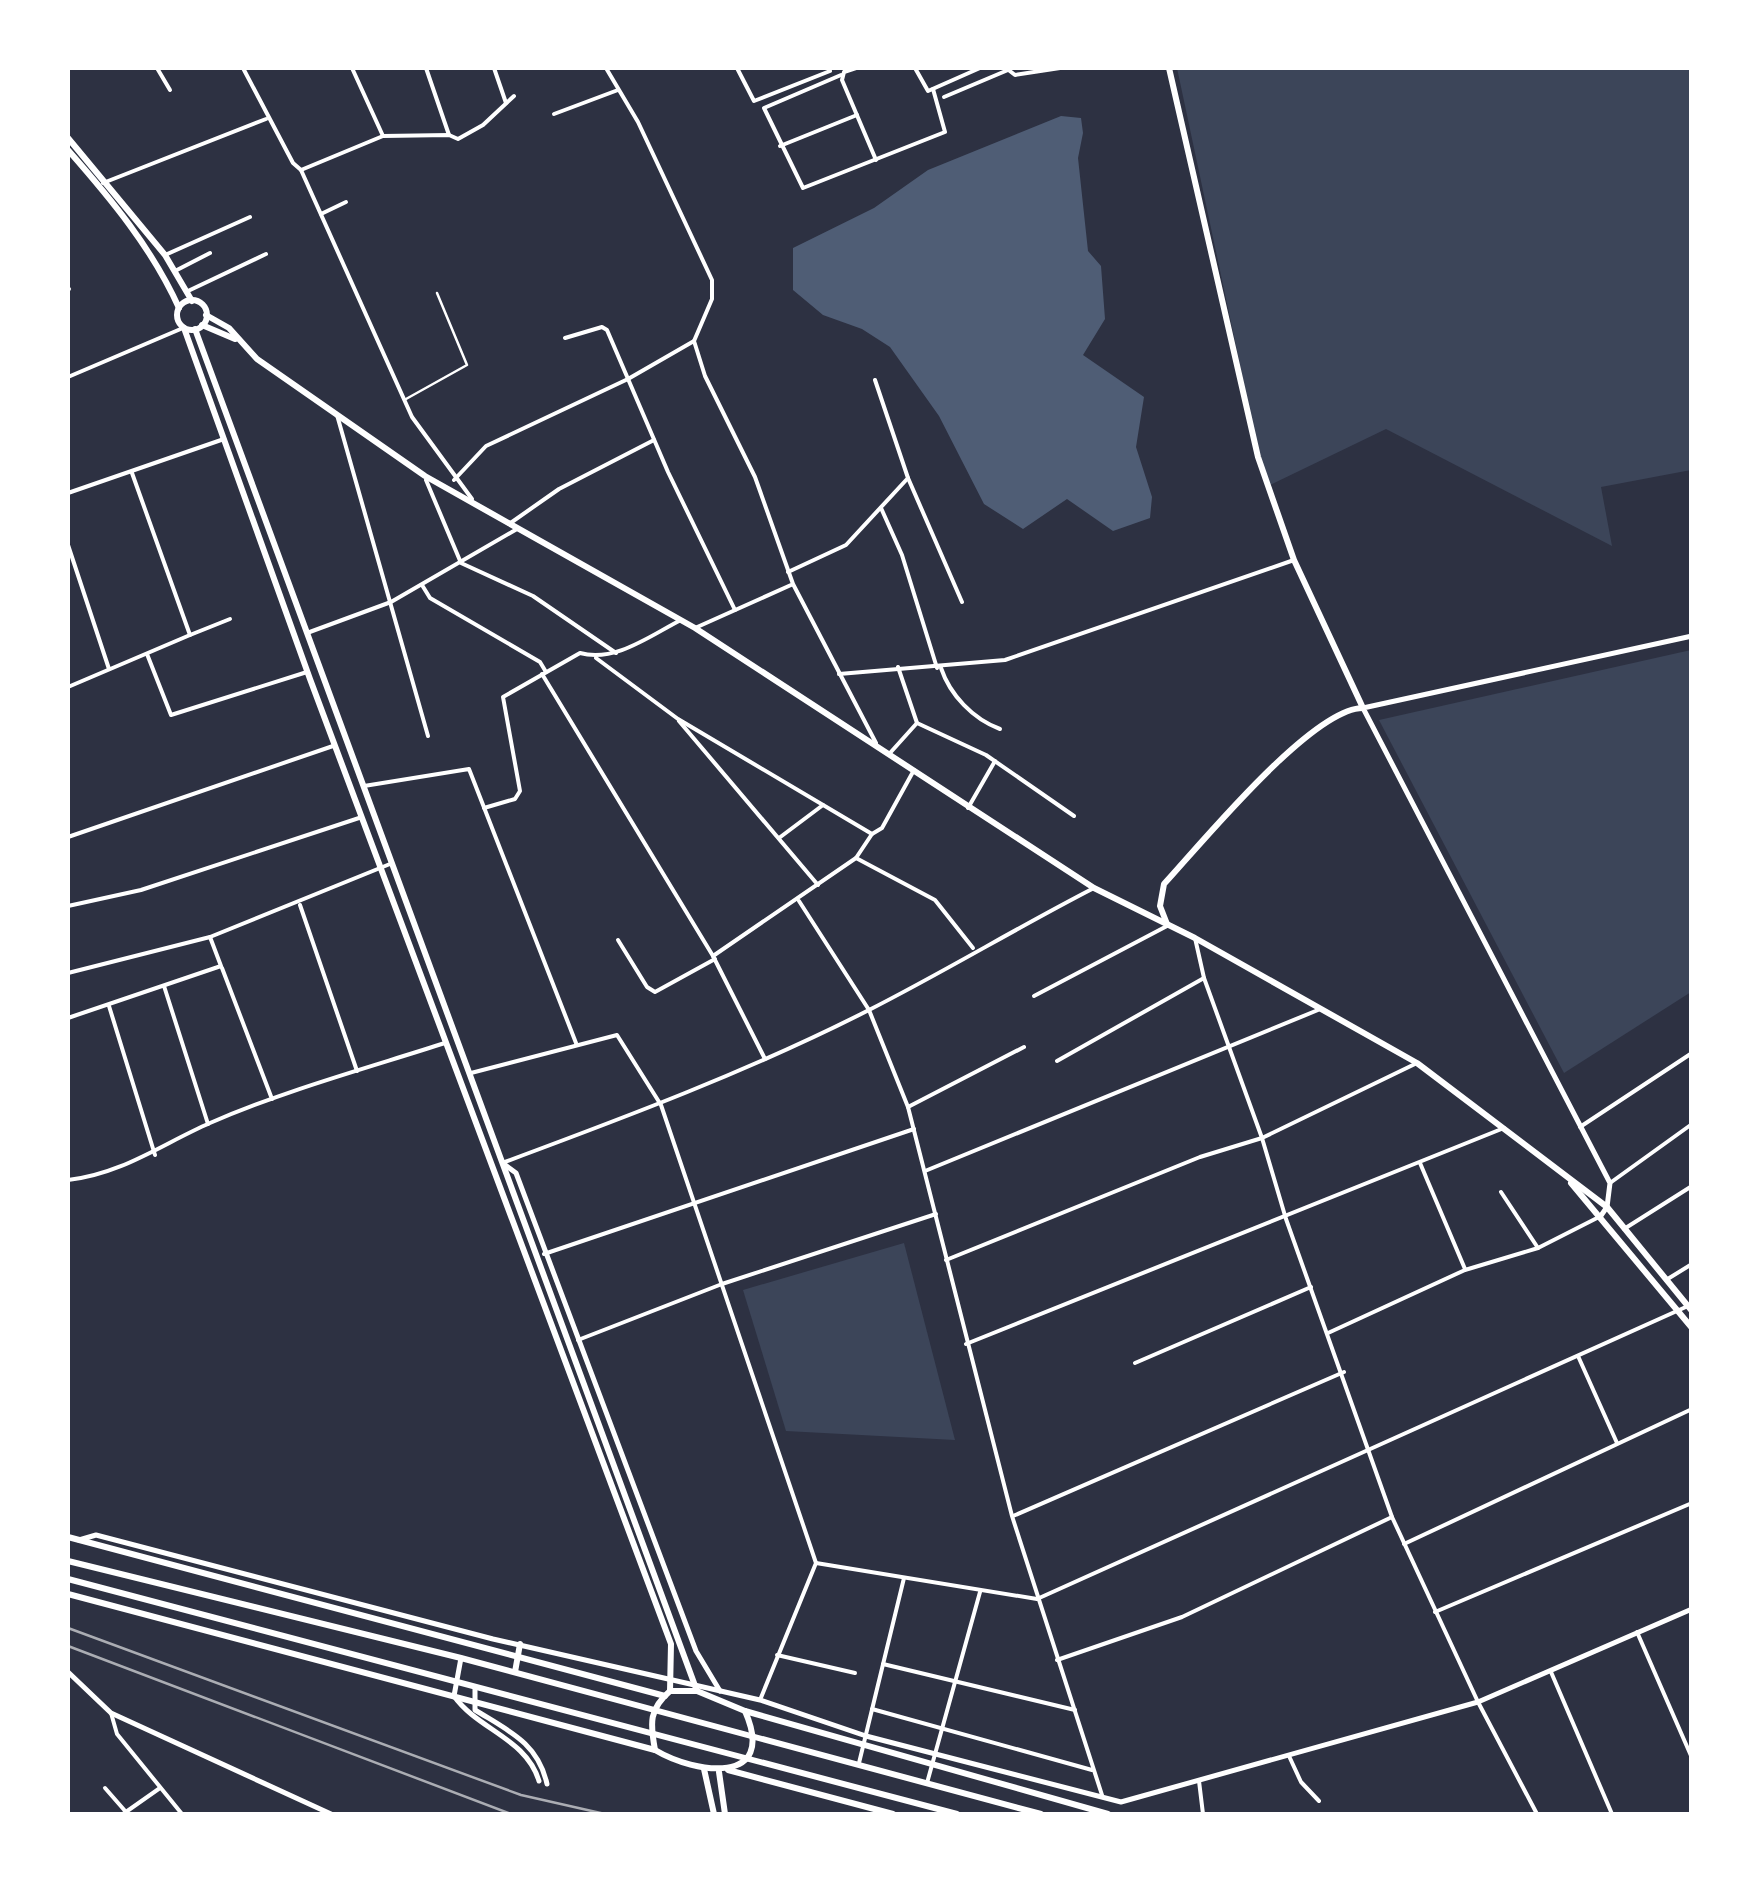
<svg xmlns="http://www.w3.org/2000/svg" width="1759" height="1882" font-family="'Archivo Narrow',sans-serif">
	<style>
		.green { fill: #3c4559 }
		.water { fill: #4f5d75 }
		.lines { fill: none; stroke-linecap: round; stroke-linejoin: round }
		.pedestrian { stroke: #fff; stroke-width: 2.5 }
		.minor { stroke: #fff; stroke-width: 4 }
		.tertiary { stroke: #fff; stroke-width: 5 }
		.secondary { stroke: #fff; stroke-width: 6 }
		.primary { stroke: #fff; stroke-width: 6 }
		.rail { stroke: #abadb3; stroke-width: 2.5 }
	</style>
	<rect width="100%" height="100%" fill="#2d3142"/>
	<!-- green -->
	<g class="green">
		<path d="M1177 68H1691V470L1601 487 1612 546 1386 429 1266 487Z"/>
		<path d="M1691 650V992L1564 1073 1379 720Z"/>
		<path d="M904 1243 955 1440 786 1431 743 1290Z"/>
	</g>
	<!-- water -->
	<path class="water" d="M1061 116 1081 118 1083 133 1078 158 1088 251 1101 266 1105 319 1083 355 1144 397 1136 447 1152 497 1150 518 1113 531 1067 499 1023 529 984 504 939 416 890 347 862 329 823 315 793 290V248L874 208 928 170Z"/>
	<g class="lines">
		<!-- pedestrian -->
		<path class="pedestrian" d="M406 399 467 365 437 293"/>
		<!-- minor -->
		<g class="minor">
			<path d="M157 68 170 90"/>
			<path d="M243 68 293 163 301 170 412 417 472 499"/>
			<path d="M352 68 383 136"/>
			<path d="M426 68 449 135"/>
			<path d="M494 68 506 103"/>
			<path d="M606 68 638 122 712 280V299L694 341 705 376 755 477 793 584 876 743"/>
			<path d="M737 68 754 101 830 71"/>
			<path d="M856 68 844 72 842 80 876 160"/>
			<path d="M915 68 928 91 980 68"/>
			<path d="M1006 68 1015 75 1060 68"/>
			<path d="M841 75 764 108 803 188 945 132 933 89"/>
			<path d="M944 97 1008 70"/>
			<path d="M554 114 618 90"/>
			<path d="M780 146 857 115"/>
			<path d="M301 170 383 136 449 135 458 139 483 125 514 96"/>
			<path d="M103 183 266 119"/>
			<path d="M321 214 346 202"/>
			<path d="M165 255 250 217"/>
			<path d="M175 271 210 253"/>
			<path d="M68 290 69 289"/>
			<path d="M188 291 266 254"/>
			<path d="M565 338 602 327 607 330 668 472 735 610"/>
			<path d="M68 377 183 328"/>
			<path d="M337 415 428 736"/>
			<path d="M908 478 962 602"/>
			<path d="M426 480 461 563 533 596 616 653"/>
			<path d="M454 480 486 446 628 379 694 341"/>
			<path d="M68 493 224 439"/>
			<path d="M881 508 902 555 937 668"/>
			<path d="M509 524 559 489 654 440"/>
			<path d="M68 545 109 669"/>
			<path d="M788 572 846 545 908 478 875 380"/>
			<path d="M422 585 430 598 540 662 546 672"/>
			<path d="M695 628 791 585"/>
			<path d="M307 633 391 602 517 529"/>
			<path d="M190 635 230 619"/>
			<path d="M147 654 171 715 307 672"/>
			<path d="M596 658 678 719 872 834"/>
			<path d="M898 667 917 723 986 755 1074 816"/>
			<path d="M941 668C950 695 973 719 1000 729"/>
			<path d="M542 674 713 956 765 1059"/>
			<path d="M839 674 1005 660 1294 560"/>
			<path d="M68 687 190 635 132 473"/>
			<path d="M679 721 818 885"/>
			<path d="M890 753 917 723"/>
			<path d="M364 786 469 769 576 1043"/>
			<path d="M484 808 515 799 520 791 503 697 580 653C615 663 651 635 681 620"/>
			<path d="M968 808 995 761"/>
			<path d="M68 837 333 746"/>
			<path d="M779 838 823 805"/>
			<path d="M856 858 935 900 973 948"/>
			<path d="M799 901 869 1010 908 1107 1012 1516 1102 1795"/>
			<path d="M300 905 357 1071"/>
			<path d="M68 906 141 890 359 818"/>
			<path d="M1195 938 1204 978 1262 1138 1286 1219 1392 1517 1478 1702 1537 1814"/>
			<path d="M618 940 647 987 655 992 715 959"/>
			<path d="M713 956 856 858 872 834 882 828 914 770"/>
			<path d="M222 968 272 1099"/>
			<path d="M68 973 210 937 390 864"/>
			<path d="M164 986 208 1124"/>
			<path d="M1034 996 1167 926"/>
			<path d="M109 1006 155 1155"/>
			<path d="M68 1018 221 966 210 937"/>
			<path d="M1057 1061 1204 978"/>
			<path d="M471 1073 617 1035 661 1105 816 1563 760 1700"/>
			<path d="M908 1107 1024 1047"/>
			<path d="M1580 1127 1692 1053"/>
			<path d="M502 1163C626 1117 749 1071 867 1011 944 972 1018 927 1094 888"/>
			<path d="M1420 1163 1465 1269"/>
			<path d="M925 1171 1318 1010"/>
			<path d="M68 1180C122 1174 162 1144 210 1123 286 1090 367 1068 445 1043"/>
			<path d="M1610 1183 1692 1124"/>
			<path d="M1501 1192 1538 1248"/>
			<path d="M1624 1229 1692 1186"/>
			<path d="M544 1254 914 1129"/>
			<path d="M946 1260 1200 1157 1262 1138 1417 1063"/>
			<path d="M1666 1280 1692 1264"/>
			<path d="M1328 1333 1465 1270 1538 1248 1599 1217"/>
			<path d="M578 1340 722 1284 936 1214"/>
			<path d="M966 1344 1504 1128"/>
			<path d="M1578 1356 1617 1443"/>
			<path d="M1135 1363 1311 1287"/>
			<path d="M1013 1516 1344 1372"/>
			<path d="M1404 1544 1692 1409"/>
			<path d="M816 1563 1037 1599 1688 1306"/>
			<path d="M1435 1612 1692 1503"/>
			<path d="M1637 1632 1692 1758"/>
			<path d="M777 1655 855 1673"/>
			<path d="M1057 1660 1182 1617 1392 1517"/>
			<path d="M883 1664 1075 1710"/>
			<path d="M1551 1672 1612 1814"/>
			<path d="M872 1709 1092 1770"/>
			<path d="M111 1713 117 1734 182 1814"/>
			<path d="M1289 1756 1301 1782 1319 1801"/>
			<path d="M859 1763 904 1578"/>
			<path d="M1199 1781 1203 1814"/>
			<path d="M927 1783 980 1592"/>
			<path d="M105 1788 126 1812"/>
			<path d="M123 1814 160 1788"/>
		</g>
		<!-- tertiary -->
		<g class="tertiary">
			<path d="M504 1164 516 1173 696 1651 720 1691"/>
			<path d="M1600 1217 1607 1207 1610 1183 1363 708 1692 636"/>
			<path d="M79 1540 96 1535 493 1639 760 1700 866 1736 1121 1802 1478 1702 1692 1609"/>
			<path d="M461 1658 454 1696C478 1730 526 1738 539 1781"/>
			<path d="M68 1672 111 1713 331 1814"/>
			<path d="M475 1687V1710C509 1731 538 1743 547 1784"/>
		</g>
		<!-- secondary -->
		<g class="secondary">
			<path d="M206 315 229 328 257 359 425 476 695 628 1094 888 1195 938 1417 1063 1607 1207 1692 1311"/>
			<path d="M202 325 235 339"/>
			<path d="M1167 924 1160 906 1164 884C1201 844 1312 708 1363 708L1294 560 1258 457 1169 68"/>
			<path d="M1571 1183 1692 1328"/>
		</g>
		<!-- primary -->
		<g class="primary">
			<path d="M68 138 165 255 192 301"/>
			<path d="M68 150C111 199 152 248 179 308"/>
			<circle cx="192" cy="315" r="15"/>
			<path d="M184 328 310 679 671 1644 670 1691"/>
			<path d="M195 329 697 1691"/>
			<path d="M68 1537 665 1696"/>
			<path d="M68 1561 461 1658 1041 1814"/>
			<path d="M68 1579 957 1814"/>
			<path d="M68 1594 655 1750C695 1774 778 1786 745 1711"/>
			<path d="M515 1672 520 1644"/>
			<path d="M655 1750C650 1723 649 1709 670 1691H697L745 1711 1108 1814"/>
			<path d="M704 1769 714 1814"/>
			<path d="M728 1770 893 1814"/>
			<path d="M719 1772 725 1814"/>
		</g>
		<!-- rail -->
		<g class="rail">
			<path d="M68 1628 521 1795 605 1814"/>
			<path d="M68 1646 511 1814"/>
		</g>
	</g>
	<!-- border -->
	<rect width="1759" height="1882" fill="none" stroke="#ffffff" stroke-width="140"/>
</svg>
